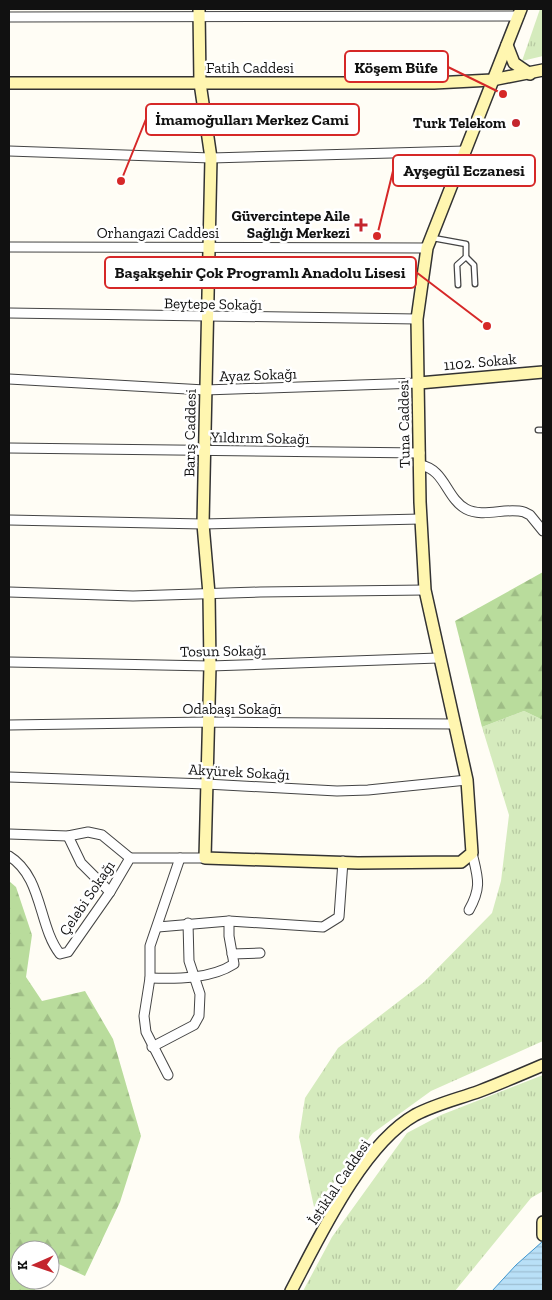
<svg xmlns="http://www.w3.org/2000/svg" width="552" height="1300" font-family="'Zilla Slab',serif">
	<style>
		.grass { fill: url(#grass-tufts) }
		.forest { fill: url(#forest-firs) }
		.water { fill: url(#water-rules); stroke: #3f96cf }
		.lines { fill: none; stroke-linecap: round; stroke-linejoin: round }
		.lane-casing { stroke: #444; stroke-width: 7 }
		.street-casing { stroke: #444; stroke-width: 11 }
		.secondary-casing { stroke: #333; stroke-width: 14 }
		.lane { stroke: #fff; stroke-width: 4.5 }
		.street { stroke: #fff; stroke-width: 9 }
		.secondary { stroke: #fff6b0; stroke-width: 11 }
		.poi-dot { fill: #c4262e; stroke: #fff; stroke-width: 2 }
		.labels { text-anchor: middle; stroke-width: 5; stroke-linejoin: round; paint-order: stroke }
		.street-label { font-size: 15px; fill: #111; stroke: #fff }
		.poi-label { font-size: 15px; font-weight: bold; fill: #111; stroke: #fff; text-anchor: end }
		.leader { fill: none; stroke: #d62828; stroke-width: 2 }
		.callout-dot { fill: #d62828; stroke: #fff; stroke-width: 2 }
		.callout { fill: #fff; stroke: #d62828; stroke-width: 2 }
		.callout-label { font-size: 16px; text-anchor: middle; font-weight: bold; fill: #111 }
	</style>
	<defs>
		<pattern id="grass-tufts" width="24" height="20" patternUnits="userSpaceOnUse" patternTransform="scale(1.25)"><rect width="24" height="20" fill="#d5ebbd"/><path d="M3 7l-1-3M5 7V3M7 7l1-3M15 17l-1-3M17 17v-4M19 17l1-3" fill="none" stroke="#b6c8a1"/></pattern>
		<pattern id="forest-firs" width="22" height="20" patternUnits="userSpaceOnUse" patternTransform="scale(1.25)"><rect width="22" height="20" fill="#b9dc9c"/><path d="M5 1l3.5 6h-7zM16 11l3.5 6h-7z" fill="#9ebc85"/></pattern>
		<pattern id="water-rules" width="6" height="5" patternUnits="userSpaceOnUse" patternTransform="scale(1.25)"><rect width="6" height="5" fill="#b9e0f7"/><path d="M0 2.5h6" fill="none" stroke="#9ebfd3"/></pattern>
	</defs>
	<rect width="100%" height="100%" fill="#fffdf5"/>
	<!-- grass -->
	<g class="grass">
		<path d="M540 9H543V56L522 61Z"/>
		<path d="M524 711 543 720V1041L431 1091 373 1133 314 1207 299 1137 305 1098 338 1048 424 982 492 913 501 881 509 815 482 727Z"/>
		<path d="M543 1075V1191L531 1198 455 1291H303L332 1237 407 1133 441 1115Z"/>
	</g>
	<!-- forest -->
	<g class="forest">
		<path d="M543 572V720L524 711 482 727 455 621Z"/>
		<path d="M9 881 16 887 32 935 26 977 42 1001 85 991 113 1039 141 1136 120 1202 85 1276 50 1260V1250H20V1280H36L35 1291H9Z"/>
	</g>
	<!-- water -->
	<path class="water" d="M543 1241V1291H492L516 1265Z"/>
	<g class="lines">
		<defs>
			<g id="lane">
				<path d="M433 238 466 244V257L457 265 458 285"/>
				<path d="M466 257 474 265 475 284"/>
				<path d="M538 430H543"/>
			</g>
			<g id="street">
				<path d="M9 17 519 16"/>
				<path d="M9 151 211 158 465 151"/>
				<path d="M9 247 427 248"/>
				<path d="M9 313 417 319"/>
				<path d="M9 379 205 390 419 383"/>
				<path d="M9 448 420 453"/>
				<path d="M420 465C445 469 446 498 466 509 483 518 506 507 524 512L530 515 543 531"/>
				<path d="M9 520 203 524 421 519"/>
				<path d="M9 592 133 596 260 592 425 590"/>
				<path d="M9 662 210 666 438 658"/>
				<path d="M9 725 207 722 454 724"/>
				<path d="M9 777 206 784 337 791 368 790 467 780"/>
				<path d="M9 834 68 836 88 832 102 835 130 858"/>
				<path d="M68 836 81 863 110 892"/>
				<path d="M9 856C43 877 38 926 60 954L68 952 110 892 130 858H205"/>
				<path d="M469 910C482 887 478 878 472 853"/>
				<path d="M158 927 229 921 323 927 339 917 343 861"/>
				<path d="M232 954 260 953"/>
				<path d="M150 978C177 979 211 979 234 964L229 936V921"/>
				<path d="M152 1047 194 1025 199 1016 200 994 189 961 188 923"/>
				<path d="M168 1075 146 1032 144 1016 150 978V946L180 858"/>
			</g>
			<g id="secondary">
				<path d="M199 9 200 83 211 158 203 524 209 594 210 666 205 858 358 863 461 862 472 853 467 780 425 590 420 502 417 319 427 248 521 9"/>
				<path d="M507 45 514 63 530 74"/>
				<path d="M9 83H434L492 80 543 70"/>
				<path d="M419 383 543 372"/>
				<path d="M543 1222V1235"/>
				<path d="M291 1291C319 1238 362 1145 415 1115 436 1104 458 1099 480 1091 501 1083 522 1074 543 1065"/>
			</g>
		</defs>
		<!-- lane casing -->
		<use href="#lane" class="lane-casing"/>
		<!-- street casing -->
		<use href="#street" class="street-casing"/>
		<!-- secondary casing -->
		<use href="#secondary" class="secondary-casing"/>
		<!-- lane -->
		<use href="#lane" class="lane"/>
		<!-- street -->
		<use href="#street" class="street"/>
		<!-- secondary -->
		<use href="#secondary" class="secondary"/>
	</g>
	<!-- markers -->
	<g class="poi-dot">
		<circle cx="516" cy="123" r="5"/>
		<path d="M358.5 217.5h5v5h5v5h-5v5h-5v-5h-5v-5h5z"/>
	</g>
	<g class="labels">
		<!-- street labels -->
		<g class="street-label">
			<text x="250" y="73">Fatih Caddesi</text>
			<text x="158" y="238">Orhangazi Caddesi</text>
			<text transform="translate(213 304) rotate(1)" y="5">Beytepe Sokağı</text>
			<text transform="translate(480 362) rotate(-5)" y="5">1102. Sokak</text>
			<text transform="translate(258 375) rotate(-2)" y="5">Ayaz Sokağı</text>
			<text transform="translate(404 424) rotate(-91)" y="5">Tuna Caddesi</text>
			<text transform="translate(190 433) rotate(-89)" y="5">Barış Caddesi</text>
			<text transform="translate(260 438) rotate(1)" y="5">Yıldırım Sokağı</text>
			<text transform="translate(223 651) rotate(-1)" y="5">Tosun Sokağı</text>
			<text x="232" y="714">Odabaşı Sokağı</text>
			<text transform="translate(239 772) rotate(3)" y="5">Akyürek Sokağı</text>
			<text transform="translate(87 898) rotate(-56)" y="5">Çelebi Sokağı</text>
			<text transform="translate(339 1182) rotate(-56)" y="5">İstiklal Caddesi</text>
		</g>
		<!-- poi labels -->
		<g class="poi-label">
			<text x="506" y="128">Turk Telekom</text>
			<text x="350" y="221">Güvercintepe Aile<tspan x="350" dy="17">Sağlığı Merkezi</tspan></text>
		</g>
	</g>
	<!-- callouts -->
	<path class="leader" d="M503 94L448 67M121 181L146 119M377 236L393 171M487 326L416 272"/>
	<g class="callout-dot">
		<circle cx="503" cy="94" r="5"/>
		<circle cx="121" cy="181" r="5"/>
		<circle cx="377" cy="236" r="5"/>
		<circle cx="487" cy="326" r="5"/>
	</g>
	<g class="callout">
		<rect x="345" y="51" width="103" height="31" rx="5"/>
		<rect x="146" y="104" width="213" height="31" rx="5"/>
		<rect x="393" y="155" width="142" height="31" rx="5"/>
		<rect x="105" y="257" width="311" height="31" rx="5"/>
	</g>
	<g class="callout-label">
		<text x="396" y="73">Köşem Büfe</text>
		<text x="252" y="125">İmamoğulları Merkez Cami</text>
		<text x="464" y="176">Ayşegül Eczanesi</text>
		<text x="260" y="278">Başakşehir Çok Programlı Anadolu Lisesi</text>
	</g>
	<!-- border -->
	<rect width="552" height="1300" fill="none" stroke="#111111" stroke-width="20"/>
	<!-- north arrow -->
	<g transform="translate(35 1265) rotate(268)"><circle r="24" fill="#ffffff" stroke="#a0a0a0"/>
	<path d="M0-4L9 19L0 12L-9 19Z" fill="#c4262e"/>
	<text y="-8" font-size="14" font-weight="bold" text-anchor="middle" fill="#111111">K</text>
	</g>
</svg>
